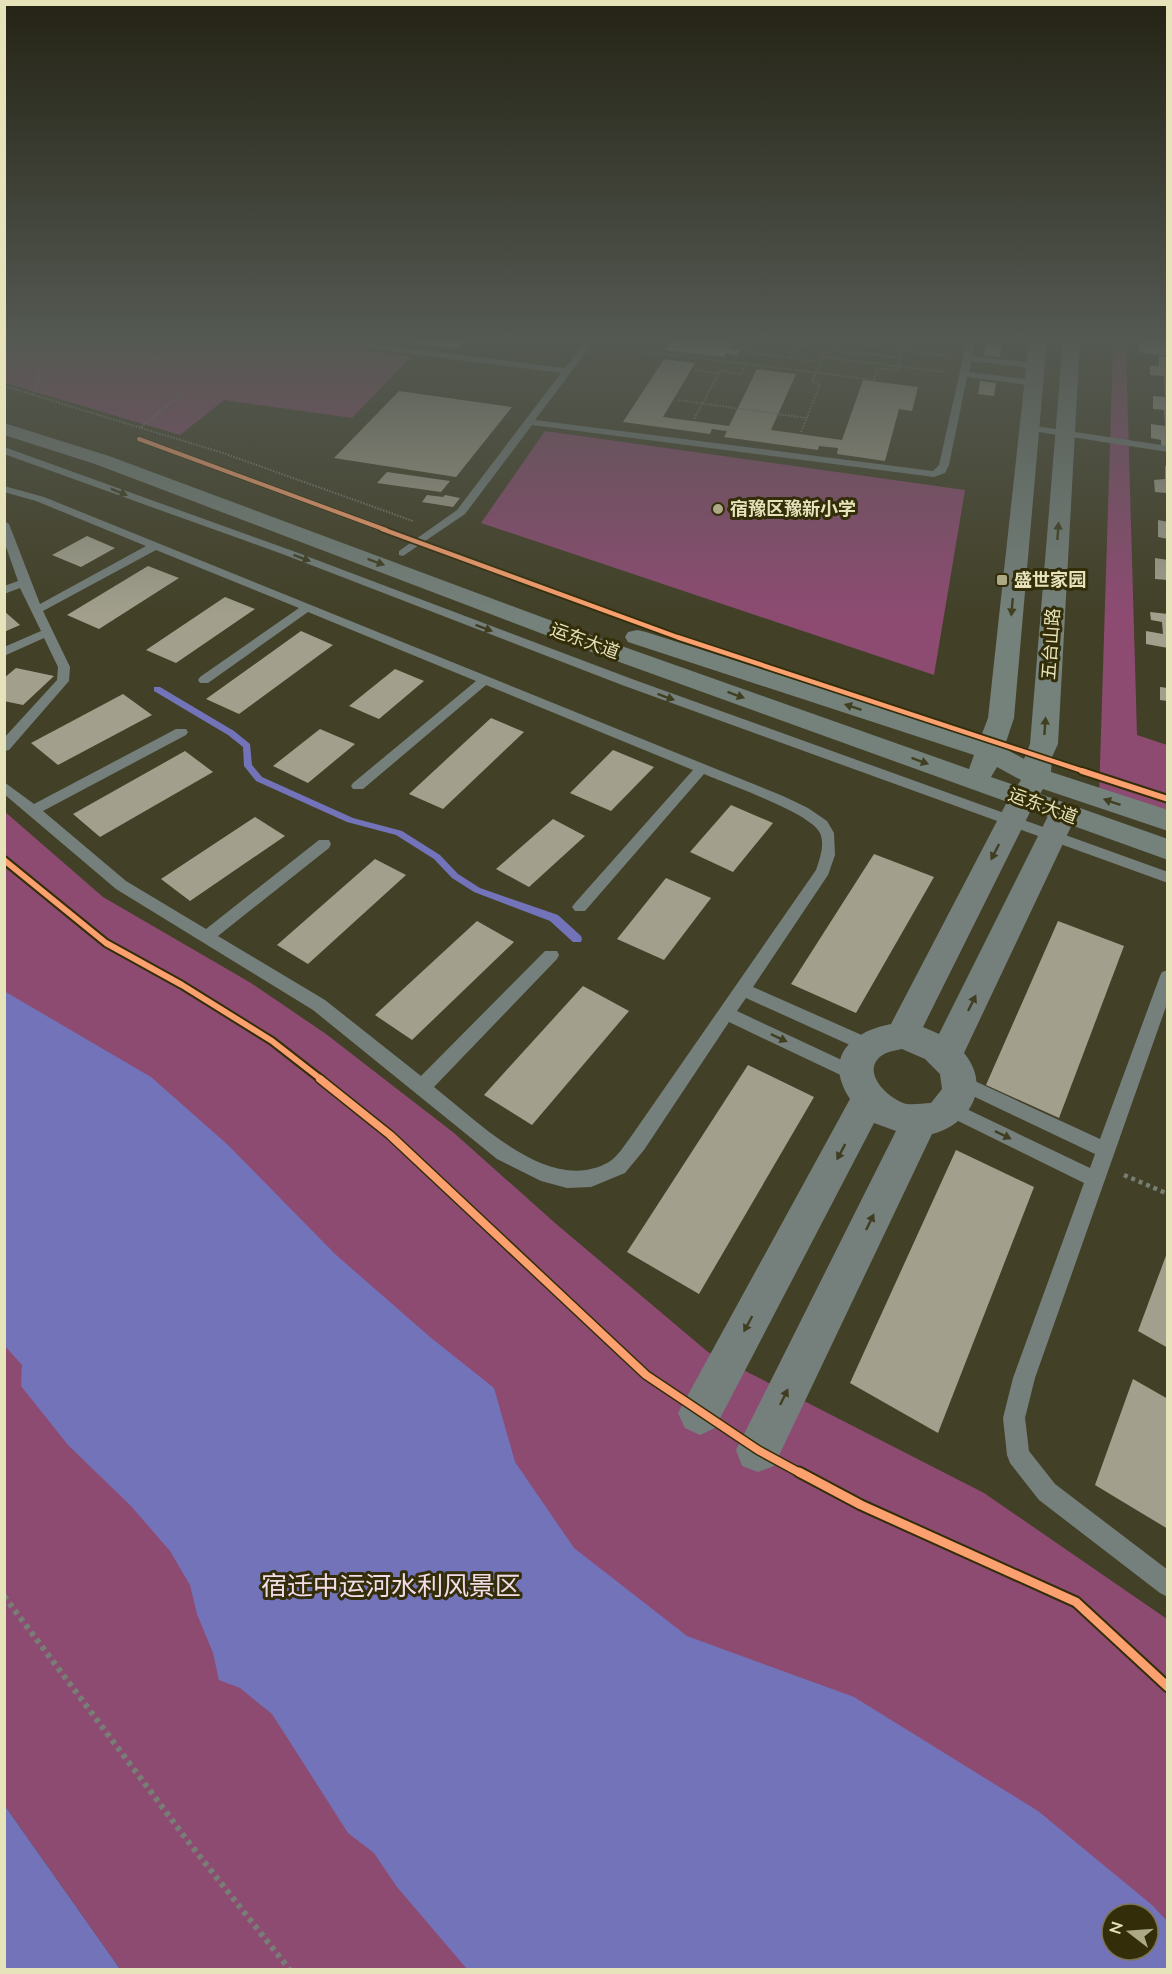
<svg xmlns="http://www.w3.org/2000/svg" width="1172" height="1974" font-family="Mulish,'Noto Sans SC',sans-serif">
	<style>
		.green { fill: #8d4b72; fill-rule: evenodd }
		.water { fill: #7373ba; fill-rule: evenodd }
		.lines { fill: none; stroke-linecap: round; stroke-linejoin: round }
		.stream { fill: #7373ba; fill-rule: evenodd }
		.building { fill: #a2a08d }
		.path-far2 { stroke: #787e75; stroke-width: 2; stroke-dasharray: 1.5 1.5; stroke-linecap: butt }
		.path-far1 { stroke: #787e75; stroke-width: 4.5; stroke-dasharray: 4 4; stroke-linecap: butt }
		.path { stroke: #787e75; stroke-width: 6; stroke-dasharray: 4.5 4.5; stroke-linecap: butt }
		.service { fill: #75807d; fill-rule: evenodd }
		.minor { fill: #75807d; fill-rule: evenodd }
		.secondary { fill: #75817b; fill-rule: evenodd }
		.cycleway-far4-casing { stroke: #332e09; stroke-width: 6 }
		.cycleway-far3-casing { stroke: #332e09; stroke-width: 8 }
		.cycleway-far2-casing { stroke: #332e09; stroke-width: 10 }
		.cycleway-far1-casing { stroke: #332e09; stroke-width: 11 }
		.cycleway-casing { stroke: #332e09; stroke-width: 13 }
		.cycleway-far4 { stroke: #fca06f; stroke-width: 4 }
		.cycleway-far3 { stroke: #fca06f; stroke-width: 4.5 }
		.cycleway-far2 { stroke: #fca06f; stroke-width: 6 }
		.cycleway-far1 { stroke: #fca06f; stroke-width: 8 }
		.cycleway { stroke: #fca06f; stroke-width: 9 }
		.oneway { fill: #403e20 }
		.oneway2 { fill: #403f20 }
		.poi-dot { fill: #ada986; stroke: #332e09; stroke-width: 2 }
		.labels { text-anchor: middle; stroke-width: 6; stroke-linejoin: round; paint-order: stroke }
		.far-poi-label { font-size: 18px; font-weight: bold; fill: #e6e2b9; stroke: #332e09; text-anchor: start }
		.far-street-label { font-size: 18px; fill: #e6e2b9; stroke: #332e09 }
		.near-park-label { font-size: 26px; fill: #f2dce8; stroke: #332e09 }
	</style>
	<rect width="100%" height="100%" fill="#424027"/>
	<!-- green -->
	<g class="green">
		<path d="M4 340H295L412 356 352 418 224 400 180 435 5 383Z"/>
		<path d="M1113 348 1126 349 1137 735 1167 745V821L1099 797Z"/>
		<path d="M545 431 965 490 934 675 481 523Z"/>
		<path d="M4 811 103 897 251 983 326 1034 454 1133 555 1223 708 1352 984 1493 1167 1619V1969H120L5 1806ZM1112 1914H1148V1950H1112Z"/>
	</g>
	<!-- water -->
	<g class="water">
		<path d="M4 991 151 1077 228 1145 335 1254 430 1337 494 1388 515 1462 574 1548 687 1636 854 1697 1038 1811 1152 1905 1167 1921V1969H467L397 1887 374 1853 348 1833 272 1714 240 1688 219 1680 213 1653 197 1614 190 1585 170 1551 131 1506 68 1445 21 1386 22 1365 4 1345ZM1112 1914H1148V1950H1112Z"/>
		<path d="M5 1806 120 1969H5Z"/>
	</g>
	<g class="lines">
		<!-- stream -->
		<path class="stream" d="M154 687H160L234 731 250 744 252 765 262 777 353 818 402 831 440 855 458 874 480 888 558 915 581 936 582 939 581 942H573L550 921 474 892 452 878 434 859 396 835 347 822 256 781 244 766 243 747 228 735 154 691Z"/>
	</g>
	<!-- building -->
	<g class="building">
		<path d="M393 340 430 342 432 340H464L456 349Z"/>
		<path d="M672 340H735L729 349 740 350 737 355 726 353 724 357 665 350Z"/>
		<path d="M1139 340H1168V356L1139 352Z"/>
		<path d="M986 343 1001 345 1000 357 984 355Z"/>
		<path d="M1159 356 1168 357V448L1161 447V440L1151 438V424L1165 426 1164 410 1153 409V396L1165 397 1164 376 1150 375V366H1159Z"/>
		<path d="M664 359 695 363 663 417 729 426 757 369 796 374 771 430 842 440 863 380 918 387 912 411 899 409 885 461 837 454 838 448 819 446 818 450 724 437 727 431 712 429 710 434 623 422Z"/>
		<path d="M980 381 996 383 994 396 978 394Z"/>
		<path d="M399 391 512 407 456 477 334 458Z"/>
		<path d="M1165 466 1168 467V493L1155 492 1154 480 1165 479Z"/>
		<path d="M387 472 450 481 441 492 377 483Z"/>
		<path d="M427 495 443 497 445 495 460 498 453 507 422 502Z"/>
		<path d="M1158 520 1168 522V539L1158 537Z"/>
		<path d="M87 536 115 548 81 567 52 555Z"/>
		<path d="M1155 558 1168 560V580L1155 579Z"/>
		<path d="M148 566 179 578 99 629 67 615Z"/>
		<path d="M225 597 255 609 176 663 146 650Z"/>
		<path d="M4 611 20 625 4 632Z"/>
		<path d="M1150 612 1168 614V648L1146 644V631L1163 634 1162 622 1151 620Z"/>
		<path d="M301 631 333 645 239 714 206 699Z"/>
		<path d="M16 668 54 676 23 705 4 701V678Z"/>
		<path d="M395 669 424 681 379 719 349 706Z"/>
		<path d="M1160 687 1168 688V701L1160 700Z"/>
		<path d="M123 694 152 715 58 765 31 743Z"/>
		<path d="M491 718 524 732 443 809 409 794Z"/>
		<path d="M320 729 355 744 308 783 273 766Z"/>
		<path d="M613 750 654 767 611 811 570 793Z"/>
		<path d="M185 751 213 772 100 837 73 814Z"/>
		<path d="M731 805 773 823 733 872 690 852Z"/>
		<path d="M255 817 285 836 190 901 161 879Z"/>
		<path d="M553 819 585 836 529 887 496 869Z"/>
		<path d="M874 854 934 877 856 1013 791 984Z"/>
		<path d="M375 859 406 875 308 964 277 945Z"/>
		<path d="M666 878 711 898 664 960 617 939Z"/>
		<path d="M477 921 514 942 412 1040 375 1015Z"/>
		<path d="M1058 921 1124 946 1059 1118 986 1085Z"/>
		<path d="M583 986 629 1011 532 1125 484 1095Z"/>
		<path d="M748 1065 814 1097 699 1294 627 1252Z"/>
		<path d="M956 1150 1034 1187 938 1433 850 1383Z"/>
		<path d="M1167 1253H1168V1348L1138 1331Z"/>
		<path d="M1133 1379 1168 1399V1529L1095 1485Z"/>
	</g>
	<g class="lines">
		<!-- path-far2 -->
		<g class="path-far2">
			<path d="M752 340 745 352 821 362 823 357 944 372"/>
			<path d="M752 340 901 358"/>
			<path d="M830 340 948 356"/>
			<path d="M891 340 935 345 936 340"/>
			<path d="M504 341 512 340"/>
			<path d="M89 343 108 346 131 355 174 361"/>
			<path d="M609 347 874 380 878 368 897 370 906 341"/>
			<path d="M4 352 64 346 96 340"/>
			<path d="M789 358 798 340"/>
			<path d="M695 370 718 373"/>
			<path d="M4 386 223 453 413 521"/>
			<path d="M33 395 42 365 41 349"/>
			<path d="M678 400 806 418"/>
			<path d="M694 419 720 371 741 374 746 364"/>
			<path d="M141 427 181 394"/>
			<path d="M801 432 820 385 812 382 821 362"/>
		</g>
		<!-- path-far1 -->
		<path class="path-far1" d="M1124 1175 1168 1194"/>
		<!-- path -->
		<path class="path" d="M4 1596 190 1844 290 1970"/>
		<!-- service -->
		<g class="service">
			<path d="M321 340H341L565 368 587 340H595L535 420 933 471 939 465 967 340H975L972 356 1036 363 1040 366 1036 369 971 361 969 372 1034 380 1039 383 1034 386 967 377 949 465 945 473 934 477 532 425 465 514 403 556 399 555V551L457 510 561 373 325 343Z"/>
			<path d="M1029 425 1168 446V452L1026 430V426Z"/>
			<path d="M4 447 293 551 632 679 1168 872V883L622 685 285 555 4 454Z"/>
			<path d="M4 486 44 497 783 796 808 808 827 821 834 833 835 855 828 875 753 987 873 1040 876 1045 873 1050 867 1052 861 1050 746 998 737 1011 861 1069 864 1074 861 1079 855 1081 849 1079 729 1022 644 1150 625 1173 591 1187 567 1188 541 1181 497 1159 313 1010 116 889 4 794V782L34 804 176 729H186L188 732 186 735 43 811 126 881 206 929 319 840H329L331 844 329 848 218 936 325 1000 421 1076 545 951H557L559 955 557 959 434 1087C478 1121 549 1196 609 1162 617 1157 624 1146 630 1138L816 870C820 858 825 845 820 833 811 813 727 784 704 774L585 911H575L572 907 575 903 693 770 486 685 363 789H353L351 786 353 783 476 681 308 612 208 683H200L198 680 200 677 299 608 156 550 43 611 70 667 69 681 9 750 4 751V738L57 680 58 667 44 638 4 656V647L41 631 20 588 4 594V586L18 581 4 541V521L9 524 40 604 146 546 36 501 4 492Z"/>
			<path d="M1168 970V1001L1035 1378 1025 1418 1029 1451 1055 1484 1168 1570V1597L1160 1593 1039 1500 1010 1463 1007 1455 1003 1418 1013 1378 1084 1183 944 1114 941 1109 944 1104 950 1101 956 1104 1090 1168 1095 1154 954 1087 951 1082 954 1077 960 1075 966 1077 1100 1139 1160 976 1162 972Z"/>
		</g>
		<!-- minor -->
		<path class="minor" d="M1022 791 1032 793 1036 800 923 1027 939 1034 1049 814 1053 807 1063 804 1073 807 1077 814 964 1053C992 1087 970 1124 932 1134L774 1466 758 1472 742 1466 736 1450 896 1131 874 1123 715 1428 700 1435 685 1428 678 1413 850 1099C823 1058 850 1032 891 1024L1008 800 1012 793ZM902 1049 925 1059 940 1074 942 1089 931 1103C923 1103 915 1105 907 1104 892 1101 864 1077 877 1060 883 1052 893 1051 902 1049Z"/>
		<!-- secondary -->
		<path class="secondary" d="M1029 340H1047L1014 718 1004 748 1024 759 1030 744 1063 340H1080L1058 744 1052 757 1051 772 1168 810V831L1043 789 1040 794 1168 839V860L564 642 95 464 4 435V423L109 456 582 632 969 769 974 755 628 642 625 637 628 632 637 630 646 632 980 739 988 718ZM997 767 1021 780 1017 786 991 777Z"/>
		<defs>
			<path id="cycleway-far4" d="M139 439 386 530"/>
			<path id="cycleway-far3" d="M382 529 677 637 1086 772"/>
			<g id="cycleway-far2">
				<path d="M1082 771 1168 799"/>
				<path d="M4 860 106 943 182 985 272 1041 322 1080"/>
			</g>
			<path id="cycleway-far1" d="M320 1079 390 1135 646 1375 758 1450 802 1474"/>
			<path id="cycleway" d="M799 1472 861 1505 1076 1602 1168 1687"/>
		</defs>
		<!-- cycleway-far4 casing -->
		<use href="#cycleway-far4" class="cycleway-far4-casing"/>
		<!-- cycleway-far3 casing -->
		<use href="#cycleway-far3" class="cycleway-far3-casing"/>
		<!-- cycleway-far2 casing -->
		<use href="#cycleway-far2" class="cycleway-far2-casing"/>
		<!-- cycleway-far1 casing -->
		<use href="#cycleway-far1" class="cycleway-far1-casing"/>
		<!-- cycleway casing -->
		<use href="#cycleway" class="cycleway-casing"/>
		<!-- cycleway-far4 -->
		<use href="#cycleway-far4" class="cycleway-far4"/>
		<!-- cycleway-far3 -->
		<use href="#cycleway-far3" class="cycleway-far3"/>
		<!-- cycleway-far2 -->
		<use href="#cycleway-far2" class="cycleway-far2"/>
		<!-- cycleway-far1 -->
		<use href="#cycleway-far1" class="cycleway-far1"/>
		<!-- cycleway -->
		<use href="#cycleway" class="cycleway"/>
	</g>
	<!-- one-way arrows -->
	<defs><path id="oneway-solid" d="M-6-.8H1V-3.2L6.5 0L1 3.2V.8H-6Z" transform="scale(1.5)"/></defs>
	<g class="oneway">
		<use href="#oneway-solid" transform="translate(119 492) rotate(22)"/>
		<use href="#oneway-solid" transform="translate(302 558) rotate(21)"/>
		<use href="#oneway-solid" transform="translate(484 628) rotate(21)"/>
		<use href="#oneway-solid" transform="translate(666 697) rotate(20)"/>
		<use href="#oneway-solid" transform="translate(995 852) rotate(117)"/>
		<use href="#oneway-solid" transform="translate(972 1003) rotate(-64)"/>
		<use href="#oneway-solid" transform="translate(779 1038) rotate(25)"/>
		<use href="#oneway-solid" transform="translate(1003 1135) rotate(26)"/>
		<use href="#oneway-solid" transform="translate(841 1152) rotate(118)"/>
		<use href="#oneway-solid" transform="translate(870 1222) rotate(-64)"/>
		<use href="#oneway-solid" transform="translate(748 1324) rotate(118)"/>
		<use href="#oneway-solid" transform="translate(784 1397) rotate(-64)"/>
	</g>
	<g class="oneway2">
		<use href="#oneway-solid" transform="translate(1058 531) rotate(-86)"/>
		<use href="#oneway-solid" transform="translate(376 562) rotate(20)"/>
		<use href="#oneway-solid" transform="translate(1012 607) rotate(95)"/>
		<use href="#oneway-solid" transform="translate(736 695) rotate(20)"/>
		<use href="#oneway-solid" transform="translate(853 707) rotate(-162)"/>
		<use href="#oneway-solid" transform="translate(1045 726) rotate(-86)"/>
		<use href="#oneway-solid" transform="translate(920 761) rotate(20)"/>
		<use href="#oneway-solid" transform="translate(1112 802) rotate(-161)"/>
	</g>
	<!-- sky -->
	<linearGradient id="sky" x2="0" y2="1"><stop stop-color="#242315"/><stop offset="0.55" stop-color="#545952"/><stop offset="1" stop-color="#545952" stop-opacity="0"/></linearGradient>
	<rect width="1172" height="616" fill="url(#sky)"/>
	<!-- markers -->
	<g class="poi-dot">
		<circle cx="718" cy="509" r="6"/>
		<rect x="996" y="574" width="12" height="12" rx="3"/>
	</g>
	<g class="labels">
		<!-- far-poi labels -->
		<g class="far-poi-label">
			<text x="730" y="515">宿豫区豫新小学</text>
			<text x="1014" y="586">盛世家园</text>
		</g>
		<!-- far-street labels -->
		<g class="far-street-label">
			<text transform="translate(585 641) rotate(20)" y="6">运东大道</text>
			<text transform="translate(1051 644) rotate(-86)" y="6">五台山路</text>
			<text transform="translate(1043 806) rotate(20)" y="6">运东大道</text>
		</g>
		<!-- near-park labels -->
		<g class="near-park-label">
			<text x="391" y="1595">宿迁中运河水利风景区</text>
		</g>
	</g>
	<!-- border -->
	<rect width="1172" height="1974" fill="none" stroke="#e6e2b9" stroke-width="12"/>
	<!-- north arrow -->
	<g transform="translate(1130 1932) rotate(287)"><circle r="28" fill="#332e09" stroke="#7b764f" stroke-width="1.5"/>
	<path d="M0-4.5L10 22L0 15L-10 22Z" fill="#ada986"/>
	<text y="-9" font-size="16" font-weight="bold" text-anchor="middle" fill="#e6e2b9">N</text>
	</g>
</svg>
